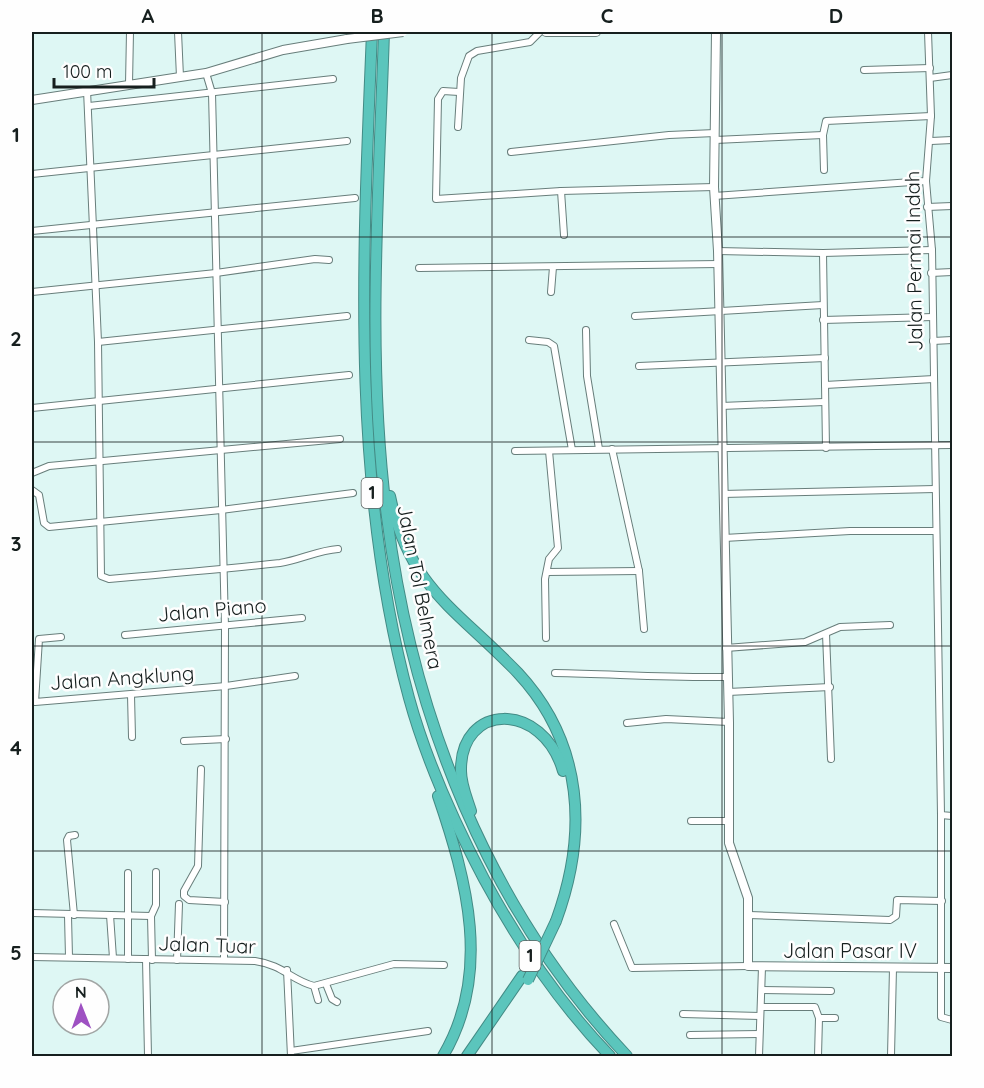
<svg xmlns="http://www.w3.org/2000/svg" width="984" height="1088" font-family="Quicksand,sans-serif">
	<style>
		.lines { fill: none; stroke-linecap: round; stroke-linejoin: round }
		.street-casing { stroke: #687e7b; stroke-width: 8 }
		.secondary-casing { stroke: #687e7b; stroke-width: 10 }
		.highway-casing { stroke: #438b85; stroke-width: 12 }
		.street { stroke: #fff; stroke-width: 6 }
		.secondary { stroke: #fff; stroke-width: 8 }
		.highway { stroke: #5bc5bc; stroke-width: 10 }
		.secondary-bridge-casing { stroke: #687e7b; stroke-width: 10; stroke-linecap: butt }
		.highway-bridge-casing { stroke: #438b85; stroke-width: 12; stroke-linecap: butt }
		.secondary-bridge { stroke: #fff; stroke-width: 8 }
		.highway-bridge { stroke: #5bc5bc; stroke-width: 10 }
		.grid { fill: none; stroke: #161f1e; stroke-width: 1.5; stroke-opacity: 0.55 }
		.labels { text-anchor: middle; stroke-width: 5; stroke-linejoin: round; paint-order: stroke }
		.shield { fill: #fefefe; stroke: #5c6261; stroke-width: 1.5 }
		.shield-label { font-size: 18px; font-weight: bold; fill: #161f1e }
		.street-label { font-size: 20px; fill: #161f1e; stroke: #fefefe }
		.neatline { fill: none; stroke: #161f1e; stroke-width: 2 }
		.grid-label { font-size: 20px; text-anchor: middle; font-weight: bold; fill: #161f1e }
	</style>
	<rect width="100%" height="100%" fill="#def7f4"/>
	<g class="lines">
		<defs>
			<g id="street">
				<path d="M178 32 180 77"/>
				<path d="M928 32 931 116 926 181 932 250 941 815 952 816"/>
				<path d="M864 70 930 68"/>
				<path d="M206 73 212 93 225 627 224 960"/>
				<path d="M930 78 952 75"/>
				<path d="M129 84 130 32"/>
				<path d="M87 90 98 342 101 576 109 579C166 574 223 569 280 563 300 560 319 550 338 549"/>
				<path d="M459 92 443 91 438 99 436 199 561 191 714 187"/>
				<path d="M89 106 333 79"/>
				<path d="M458 127 461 78 469 56 477 51 530 42 540 32"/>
				<path d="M715 140 823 135"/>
				<path d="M931 141 952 140"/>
				<path d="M511 152 669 135 715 133"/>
				<path d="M824 170 823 135 826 121 931 116"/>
				<path d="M32 174 347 141"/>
				<path d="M561 191 564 235"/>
				<path d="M714 196 926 181"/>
				<path d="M927 207 952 206"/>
				<path d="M32 231 355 198"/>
				<path d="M718 251 823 253 932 250"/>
				<path d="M823 253 826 448"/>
				<path d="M419 268 719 264"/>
				<path d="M931 273 952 272"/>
				<path d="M32 292 216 273 315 259 329 260"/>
				<path d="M551 292 553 267"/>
				<path d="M635 316 823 305"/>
				<path d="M823 320 933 317"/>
				<path d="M586 330 587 376 599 449"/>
				<path d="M529 340 548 342 554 346 572 450"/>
				<path d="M933 341 952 340"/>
				<path d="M98 342 347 316"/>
				<path d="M639 366 825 358"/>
				<path d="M825 385 934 379"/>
				<path d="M721 406 824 402"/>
				<path d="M32 408 349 375"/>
				<path d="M612 449 639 571 644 629"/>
				<path d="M515 451 952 445"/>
				<path d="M32 473 49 466 340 439"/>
				<path d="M32 490 39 495 44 523 49 527 221 510 353 493"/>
				<path d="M723 494 935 489"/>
				<path d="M724 538 850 531H936"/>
				<path d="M547 572 639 571"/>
				<path d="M826 634 831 759"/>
				<path d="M125 635 302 618"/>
				<path d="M61 637 39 639 35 702 226 686 295 676"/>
				<path d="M546 638 545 579 549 559 558 548 549 451"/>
				<path d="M726 648 805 642 840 627 890 625"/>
				<path d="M555 673C613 674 669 678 727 677"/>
				<path d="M728 692 830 687"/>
				<path d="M131 695 132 737"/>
				<path d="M627 723 666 719 729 722"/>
				<path d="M184 741 226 739"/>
				<path d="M201 769 198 866 184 891V896L189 900 225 902"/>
				<path d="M941 815V1017L952 1020"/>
				<path d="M691 821H729"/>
				<path d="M128 873V959"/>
				<path d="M32 913 151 916"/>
				<path d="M74 915 67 840 69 836 75 835"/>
				<path d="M110 915 113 958"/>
				<path d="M749 915 890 920 896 916 897 900 942 901"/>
				<path d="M68 916 69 957"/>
				<path d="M614 924 632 968 748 966"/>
				<path d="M32 957 255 961C283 965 291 980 314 986L394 964 444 965"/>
				<path d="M146 959 148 1056"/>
				<path d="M152 960 151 916 156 905V872"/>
				<path d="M177 960 179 904"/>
				<path d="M287 970 291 1056"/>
				<path d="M326 984 332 999 337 1002"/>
				<path d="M314 986 318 1000"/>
				<path d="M762 990 831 991"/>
				<path d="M761 1007H815L819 1018 818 1056"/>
				<path d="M683 1014 760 1016"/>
				<path d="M819 1018H835"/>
				<path d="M690 1035 759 1034"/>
				<path d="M291 1051 428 1031"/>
				<path d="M759 1056 762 967"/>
				<path d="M891 1056 893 968"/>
			</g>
			<g id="secondary">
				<path d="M546 32H596"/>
				<path d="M716 32 714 187 718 251 729 722V843L748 898V966L952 968"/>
				<path d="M32 100 206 73 283 50 347 39"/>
			</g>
			<g id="highway">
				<path d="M372 32C363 253 350 481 409 698 426 760 454 822 484 879 518 942 560 1004 610 1056"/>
				<path d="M384 32C379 191 366 358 387 517 412 716 488 909 627 1056"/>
				<path d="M390 496C409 589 458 610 518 673 584 744 588 834 556 921"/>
				<path d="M438 796C467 881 492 973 443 1056"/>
				<path d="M471 811C467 798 461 785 461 771 460 702 543 701 563 771"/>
				<path d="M467 1056 522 976"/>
			</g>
		</defs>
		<!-- street casing -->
		<use href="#street" class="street-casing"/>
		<!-- secondary casing -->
		<use href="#secondary" class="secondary-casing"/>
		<!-- highway casing -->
		<use href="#highway" class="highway-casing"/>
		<!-- street -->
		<use href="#street" class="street"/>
		<!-- secondary -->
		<use href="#secondary" class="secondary"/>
		<!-- highway -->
		<use href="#highway" class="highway"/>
		<defs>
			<path id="secondary-bridge" d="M347 39 403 32"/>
			<path id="highway-bridge" d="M528 980 556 921"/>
		</defs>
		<!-- secondary-bridge casing -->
		<use href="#secondary-bridge" class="secondary-bridge-casing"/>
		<!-- highway-bridge casing -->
		<use href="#highway-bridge" class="highway-bridge-casing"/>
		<!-- secondary-bridge -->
		<use href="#secondary-bridge" class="secondary-bridge"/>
		<!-- highway-bridge -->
		<use href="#highway-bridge" class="highway-bridge"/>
	</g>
	<!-- grid -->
	<path class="grid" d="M262 32V1056M492 32V1056M722 32V1056M32 237H952M32 442H952M32 646H952M32 851H952"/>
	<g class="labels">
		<!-- shield labels -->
		<g class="shield">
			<rect x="361.5" y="478" width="21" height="30" rx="4.5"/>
			<rect x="519.5" y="941" width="21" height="30" rx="4.5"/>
		</g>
		<g class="shield-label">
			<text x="372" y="499">1</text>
			<text x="530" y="962">1</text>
		</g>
		<!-- street labels -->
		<g class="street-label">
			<text transform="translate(914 261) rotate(-91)" y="7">Jalan Permai Indah</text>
			<text transform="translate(420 587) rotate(79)" y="7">Jalan Tol Belmera</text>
			<text transform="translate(212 610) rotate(-5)" y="7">Jalan Piano</text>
			<text transform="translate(122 678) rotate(-4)" y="7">Jalan Angklung</text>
			<text transform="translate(207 945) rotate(2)" y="7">Jalan Tuar</text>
			<text x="850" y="958">Jalan Pasar IV</text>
		</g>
	</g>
	<!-- border -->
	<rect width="984" height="1088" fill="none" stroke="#fefefe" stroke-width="66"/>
	<!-- north arrow -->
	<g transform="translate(81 1007) rotate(359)"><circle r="28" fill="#fefefe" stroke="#a1a5a4" stroke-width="1.5"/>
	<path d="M0-4.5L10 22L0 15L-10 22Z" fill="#9e51c2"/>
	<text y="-9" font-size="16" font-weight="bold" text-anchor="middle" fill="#161f1e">N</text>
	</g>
	<!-- scale -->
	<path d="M54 78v9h100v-9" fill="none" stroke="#161f1e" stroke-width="3"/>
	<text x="63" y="78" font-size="18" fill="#161f1e" stroke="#fefefe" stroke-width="4.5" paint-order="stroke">100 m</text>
	<rect x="33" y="33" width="918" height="1022" class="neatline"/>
	<g class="grid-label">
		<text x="148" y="23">A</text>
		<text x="377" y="23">B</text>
		<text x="607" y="23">C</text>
		<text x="836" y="23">D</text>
		<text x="16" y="142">1</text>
		<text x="16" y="346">2</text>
		<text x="16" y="551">3</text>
		<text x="16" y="755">4</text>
		<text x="16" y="960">5</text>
	</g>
</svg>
